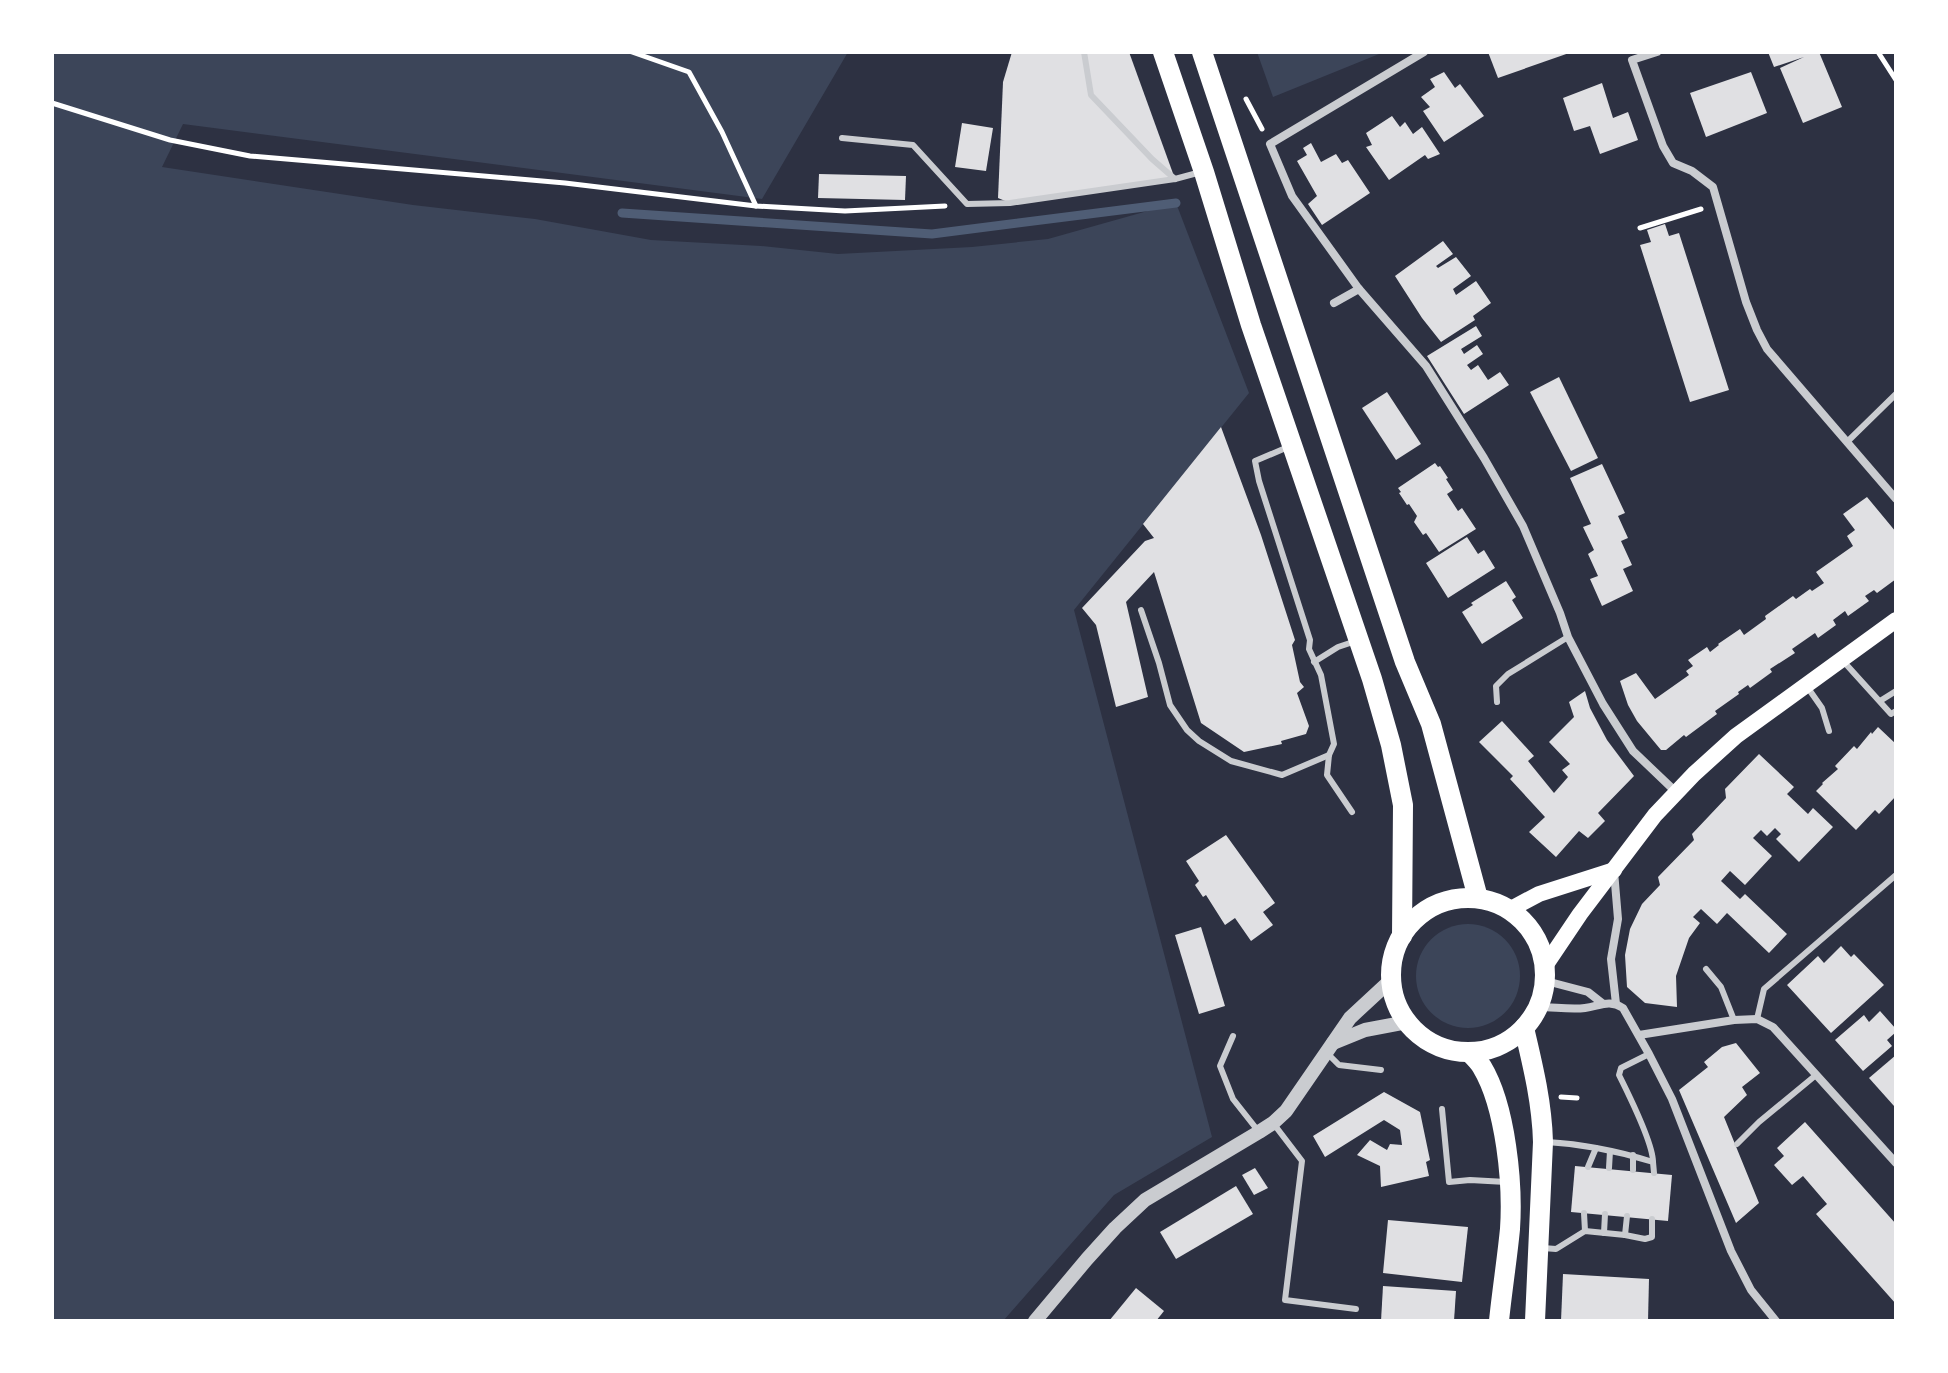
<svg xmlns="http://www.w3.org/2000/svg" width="1948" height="1373" font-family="Overpass,sans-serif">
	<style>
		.green { fill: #3c4559 }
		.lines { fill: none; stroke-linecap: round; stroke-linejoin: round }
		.stream { stroke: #4f5d75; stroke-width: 9 }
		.building { fill: #e0e0e3 }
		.path { stroke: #fff; stroke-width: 5 }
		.service { stroke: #caccd0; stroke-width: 6 }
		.minor { stroke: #caccd0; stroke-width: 8 }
		.tertiary { stroke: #caccd0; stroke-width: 14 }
		.secondary { stroke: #fff; stroke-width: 16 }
		.primary { stroke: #fff; stroke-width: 20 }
	</style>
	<rect width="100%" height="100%" fill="#2d3142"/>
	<!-- green -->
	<g class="green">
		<path d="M52 52H848L762 199 183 124 162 167 413 205 535 219 651 240 761 246 838 254 972 247 1048 239 1176 203 1249 393 1074 610 1212 1137 1114 1195 1003 1321H52Z"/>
		<path d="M1257 52H1384L1273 97Z"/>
		<circle cx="1468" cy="976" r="52"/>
	</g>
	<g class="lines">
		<!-- stream -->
		<path class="stream" d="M622 213 932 234 1176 203"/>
	</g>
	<!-- building -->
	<g class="building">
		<path d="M1012 52H1129L1175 179 1010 203 998 198 1003 82Z"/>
		<path d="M1488 52H1572L1498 78Z"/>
		<path d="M1768 52H1819L1842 107 1803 123 1780 68 1804 57 1774 67Z"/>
		<path d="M1444 72 1455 88 1460 84 1484 116 1444 142 1423 111 1430 107 1421 97 1435 87 1430 79Z"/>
		<path d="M1751 72 1767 113 1706 137 1690 93Z"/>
		<path d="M1602 83 1613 118 1628 112 1638 140 1600 154 1590 126 1574 131 1563 98Z"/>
		<path d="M1392 116 1400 127 1405 122 1413 134 1422 127 1440 154 1428 159 1425 155 1389 180 1366 147 1372 145 1366 133Z"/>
		<path d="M962 123 993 128 986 171 955 167Z"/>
		<path d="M1311 143 1321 162 1336 154 1342 163 1348 160 1370 193 1322 225 1308 204 1317 196 1297 161 1307 155 1303 148Z"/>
		<path d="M819 174 906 176 905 200 818 198Z"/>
		<path d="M1665 224 1669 236 1679 233 1729 390 1690 402 1640 245 1651 242 1647 230Z"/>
		<path d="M1443 241 1453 254 1436 266 1438 268 1456 257 1471 276 1453 289 1456 295 1476 281 1491 303 1473 316 1475 320 1441 342 1422 318 1395 276Z"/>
		<path d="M1476 326 1482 336 1461 349 1464 354 1477 345 1483 354 1467 365 1471 370 1478 365 1488 380 1500 372 1509 385 1464 414 1427 356Z"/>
		<path d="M1559 377 1598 458 1571 471 1530 392Z"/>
		<path d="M1387 392 1421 444 1396 460 1362 408Z"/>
		<path d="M1221 427 1261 535 1295 640 1292 645 1300 682 1304 687 1297 693 1309 726 1306 734 1281 741 1282 744 1244 752 1201 723 1154 572 1126 602 1148 697 1116 707 1096 625 1082 608 1145 541 1154 538 1143 524Z"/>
		<path d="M1435 463 1438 467 1440 466 1448 478 1446 479 1453 490 1447 494 1458 511 1462 508 1476 529 1439 552 1426 533 1423 535 1414 522 1417 516 1409 504 1407 505 1399 493 1401 492 1398 488Z"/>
		<path d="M1602 464 1625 513 1618 516 1628 538 1621 541 1632 565 1623 569 1633 591 1602 606 1590 579 1598 576 1588 554 1594 550 1583 527 1591 524 1570 478Z"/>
		<path d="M1867 497 1896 532V579L1877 593 1874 590 1865 596 1869 601 1848 616 1845 611 1833 620 1836 625 1818 638 1815 633 1792 649 1795 653 1770 669 1772 672 1750 688 1748 685 1738 692 1739 694 1715 711 1717 714 1686 737 1684 735 1666 750H1661L1637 721 1628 705 1620 681 1636 673 1655 699 1689 675 1686 671 1693 666 1688 660 1707 647 1710 652 1719 645 1718 644 1740 629 1744 635 1766 619 1765 616 1793 596 1796 599 1810 589 1812 591 1824 583 1816 572 1853 546 1847 536 1855 530 1843 514Z"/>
		<path d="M1467 537 1478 554 1484 550 1495 568 1448 598 1426 563Z"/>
		<path d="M1506 581 1516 597 1512 600 1523 618 1482 644 1462 612 1473 605 1471 603Z"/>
		<path d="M1585 691 1590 708 1607 740 1634 776 1598 813 1605 821 1588 838 1579 831 1556 857 1529 832 1545 817 1510 779 1513 776 1479 742 1502 721 1534 756 1528 761 1554 793 1568 777 1562 770 1570 764 1549 742 1574 717 1569 702Z"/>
		<path d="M1878 727 1896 744V796L1879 814 1875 810 1856 830 1816 791 1823 784 1822 783 1838 769 1835 766 1854 746 1857 749 1871 732 1872 734Z"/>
		<path d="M1759 754 1794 787 1787 794 1808 814 1813 808 1833 827 1799 862 1776 839 1781 834 1775 828 1767 836 1761 830 1753 838 1772 856 1745 885 1730 871 1721 881 1740 899 1745 894 1787 934 1769 953 1727 913 1717 924 1701 909 1693 917 1700 923 1689 938 1676 976 1677 1007 1645 1003 1627 987 1625 955 1630 929 1642 904 1660 885 1658 877 1694 840 1692 834 1726 798 1725 789Z"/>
		<path d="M1226 835 1275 903 1263 912 1273 925 1251 941 1235 918 1225 925 1206 895 1203 897 1195 885 1199 881 1186 861Z"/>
		<path d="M1201 927 1225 1006 1199 1014 1175 935Z"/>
		<path d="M1841 946 1851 957 1854 954 1884 985 1831 1033 1787 985 1818 956 1824 963Z"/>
		<path d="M1880 1011 1896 1029V1032L1887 1040 1892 1046 1863 1071 1835 1040 1864 1015 1869 1022Z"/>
		<path d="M1736 1043 1760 1073 1742 1087 1747 1095 1724 1117 1759 1203 1736 1223 1679 1090 1708 1067 1704 1062 1722 1047Z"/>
		<path d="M1896 1055V1105L1894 1106 1869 1078Z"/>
		<path d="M1384 1092 1420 1112 1430 1160 1426 1162 1429 1176 1381 1187 1380 1166 1357 1155 1370 1140 1387 1150 1390 1144 1402 1145 1400 1130 1384 1120 1325 1157 1313 1136Z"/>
		<path d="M1805 1122 1896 1224V1304L1816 1214 1827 1204 1803 1176 1792 1185 1774 1165 1784 1156 1777 1148Z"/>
		<path d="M1575 1166 1672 1175 1668 1221 1571 1212Z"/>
		<path d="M1255 1168 1268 1188 1254 1195 1242 1175Z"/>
		<path d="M1236 1186 1253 1214 1176 1259 1160 1232Z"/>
		<path d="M1388 1220 1468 1227 1462 1282 1383 1273Z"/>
		<path d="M1563 1274 1649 1279 1648 1321H1561Z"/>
		<path d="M1383 1286 1456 1291 1454 1321H1381Z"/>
		<path d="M1136 1288 1164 1311 1156 1321H1109Z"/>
	</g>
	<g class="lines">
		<!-- path -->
		<g class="path">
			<path d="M632 52 689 72 722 132 756 206"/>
			<path d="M1878 52 1896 80"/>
			<path d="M1246 99 1262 129"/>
			<path d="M52 103 170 140 250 156 565 183 756 206 845 211 945 206"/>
			<path d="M1640 228 1701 209"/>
			<path d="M1561 1097 1577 1098"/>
		</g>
		<!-- service -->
		<g class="service">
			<path d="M1084 52 1091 95 1152 159 1175 179"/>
			<path d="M842 138 913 145 967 204 1010 203 1175 179 1201 172"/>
			<path d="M1847 442 1896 394"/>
			<path d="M1288 447 1255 461 1259 481 1310 640 1309 649 1321 675 1334 744 1329 755 1327 775 1352 812"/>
			<path d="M1141 610 1159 663 1170 705 1187 730 1199 741 1231 761 1282 775 1329 755"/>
			<path d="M1314 662 1338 647 1356 641"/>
			<path d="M1844 662 1891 714 1896 711"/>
			<path d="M1808 688 1822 708 1829 731"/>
			<path d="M1880 701 1896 691"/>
			<path d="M1497 702 1496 686 1508 674 1568 637"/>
			<path d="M1706 969 1721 987 1734 1020"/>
			<path d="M1757 1019 1764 989 1896 875"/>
			<path d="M1233 1036 1220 1066 1233 1099 1259 1132"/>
			<path d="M1326 1052 1339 1065 1381 1070"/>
			<path d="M1649 1054 1621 1068 1619 1075C1628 1093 1653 1144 1653 1162"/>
			<path d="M1442 1109 1449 1182 1470 1180 1506 1182"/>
			<path d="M1273 1123 1302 1161 1285 1300 1356 1309"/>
			<path d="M1547 1142C1583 1144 1618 1151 1653 1162L1654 1173"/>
			<path d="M1737 1144 1759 1122 1816 1075"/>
			<path d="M1588 1167 1596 1148"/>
			<path d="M1609 1168 1610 1151"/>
			<path d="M1633 1170V1155"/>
			<path d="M1584 1213 1585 1231"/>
			<path d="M1604 1233 1605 1214"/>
			<path d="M1625 1235 1627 1216"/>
			<path d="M1543 1248 1556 1249 1585 1231 1625 1235 1645 1239 1652 1237V1219"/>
		</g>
		<!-- minor -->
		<g class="minor">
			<path d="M1424 52 1270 144 1292 196 1359 289 1426 366 1484 458 1523 526 1560 613 1568 637 1603 704 1633 751 1676 792"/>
			<path d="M1657 52 1632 60 1663 146 1673 163 1692 171 1713 187 1746 302 1757 330 1767 349 1896 499"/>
			<path d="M1334 303 1359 289"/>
			<path d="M1614 871 1618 919 1611 959 1616 1004"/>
			<path d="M1546 981 1588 992 1602 1003"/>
			<path d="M1539 1007C1554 1007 1571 1010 1585 1008 1600 1006 1609 999 1623 1008L1649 1054 1672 1099 1731 1251 1751 1290 1776 1321"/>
			<path d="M1639 1035 1734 1020 1757 1019 1773 1027 1896 1163"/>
		</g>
		<!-- tertiary -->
		<g class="tertiary">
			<path d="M1333 1043 1365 1030 1407 1022"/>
			<path d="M1035 1321 1087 1259 1115 1228 1145 1200 1259 1132 1273 1123 1286 1111 1350 1018 1391 980"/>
		</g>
		<!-- secondary -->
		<g class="secondary">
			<path d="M1509 910 1539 894 1614 870"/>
			<path d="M1545 966 1580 914 1655 815 1694 774 1736 736 1896 620"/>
		</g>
		<!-- primary -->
		<g class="primary">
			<path d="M1163 52 1204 172 1251 325 1372 679 1391 745 1403 805 1402 936"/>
			<path d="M1202 52 1405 662 1431 724 1478 898"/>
			<circle cx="1468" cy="975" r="77"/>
			<path d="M1524 1028C1533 1066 1542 1103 1543 1142L1535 1321"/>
			<path d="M1470 1053C1474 1057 1479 1062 1482 1067 1506 1107 1513 1184 1510 1229 1507 1260 1502 1291 1499 1321"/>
		</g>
	</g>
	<!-- border -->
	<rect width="1948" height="1373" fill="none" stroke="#ffffff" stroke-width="108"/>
</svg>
